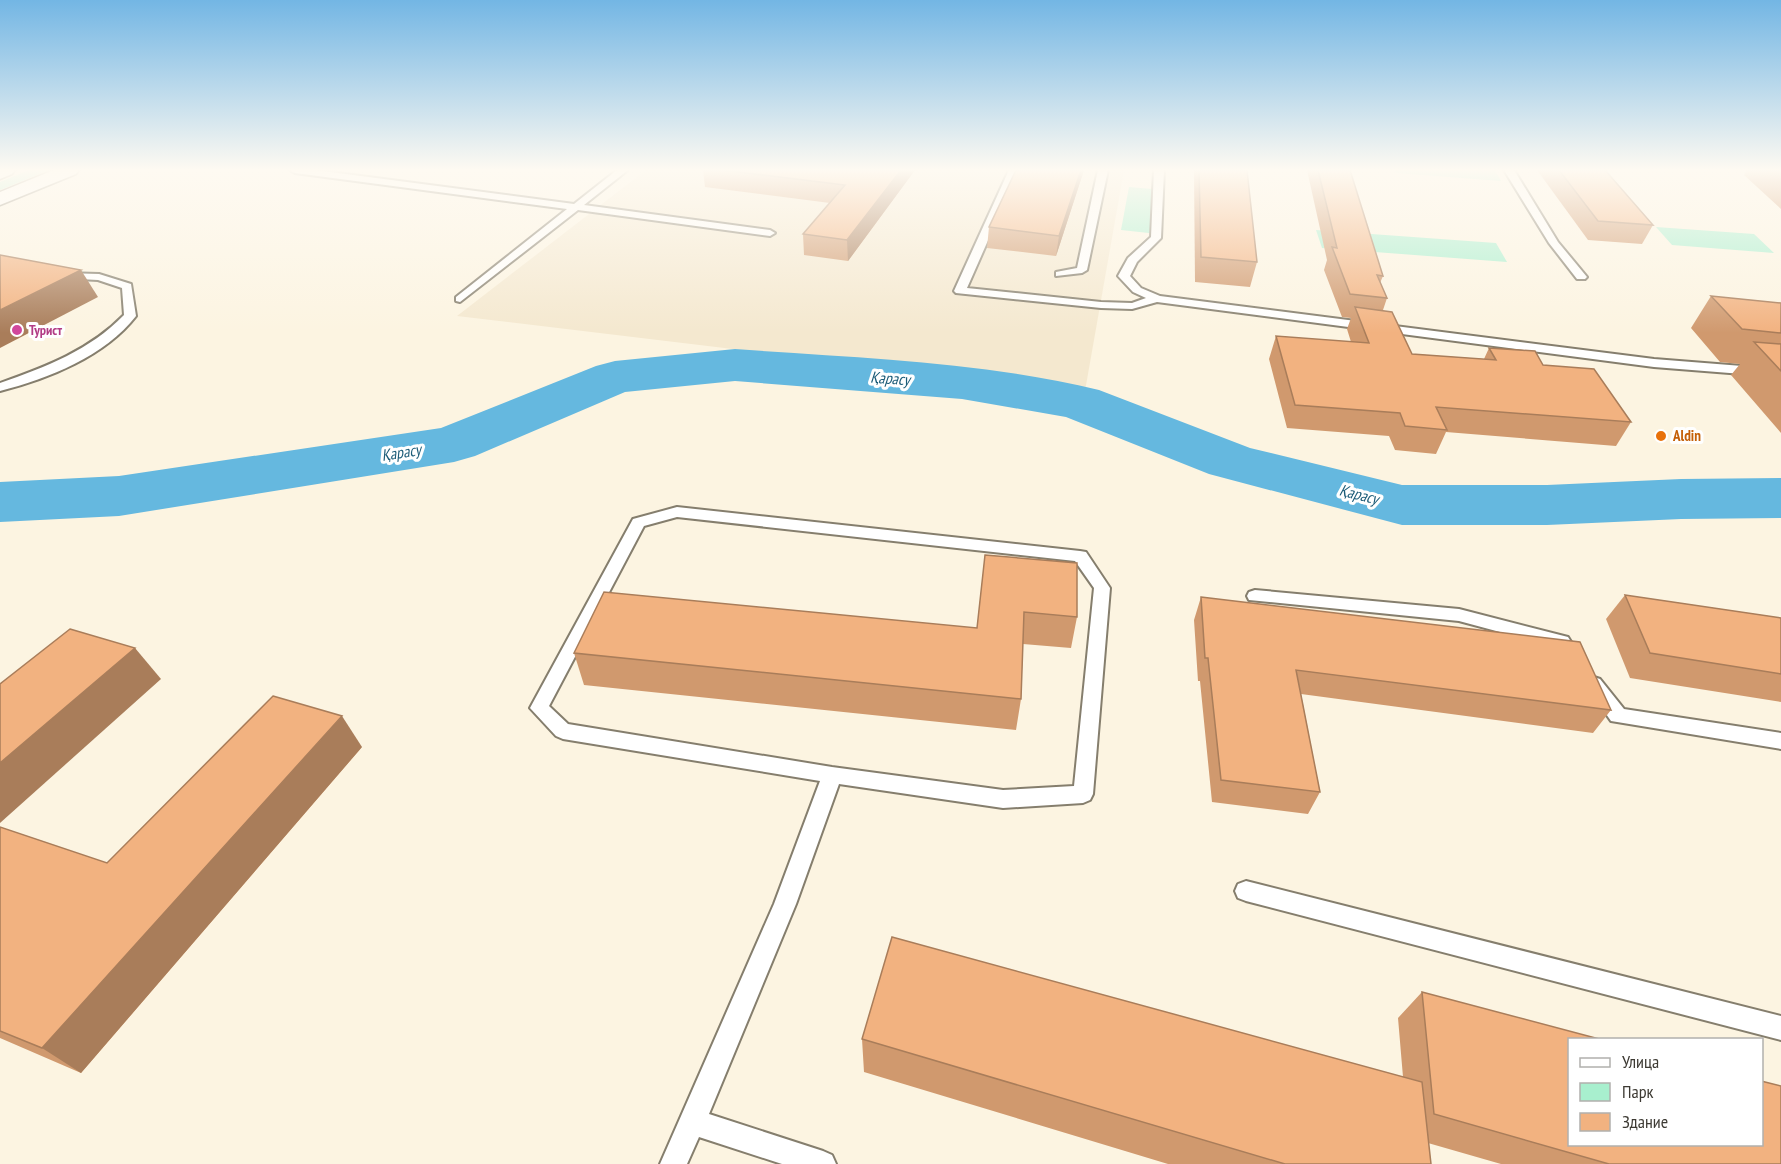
<svg xmlns="http://www.w3.org/2000/svg" width="1781" height="1164" font-family="'PT Sans Narrow',sans-serif">
	<style>
		.built { fill: #f4e8cf }
		.green { fill: #a8efce }
		.lines { fill: none; stroke-linecap: round; stroke-linejoin: round }
		.river { fill: #65b8df; fill-rule: evenodd }
		.lane-casing { stroke: #857e6d; stroke-width: 4 }
		.primary-casing { stroke: #857e6d; stroke-width: 3 }
		.lane { fill: #fff; fill-rule: evenodd }
		.primary { fill: #fff; fill-rule: evenodd }
		.wall { fill: #d0996e }
		.shaded-wall { fill: #a97d5a }
		.building { fill: #f2b280; stroke: #a97d5a; stroke-width: 1.5 }
		.hotel-dot { fill: #d1479c; stroke: #fff; stroke-width: 2 }
		.food-dot { fill: #e8710a; stroke: #fff; stroke-width: 2 }
		.labels { text-anchor: middle; stroke-width: 6; stroke-linejoin: round; paint-order: stroke }
		.far-hotel-label { font-size: 14px; font-weight: bold; fill: #b23c85; stroke: #fff; text-anchor: start }
		.food-label { font-size: 15px; font-weight: bold; fill: #c56008; stroke: #fff; text-anchor: start }
		.water-label { font-size: 16px; font-style: italic; fill: #1b5b77; stroke: #fff }
	</style>
	<rect width="100%" height="100%" fill="#fcf4e1"/>
	<!-- built -->
	<path class="built" d="M646 170H1124L1085 391 457 316Z"/>
	<!-- green -->
	<g class="green">
		<path d="M29 170H49L0 190V182Z"/>
		<path d="M1395 170H1495L1501 181 1396 173Z"/>
		<path d="M1129 187 1164 190 1158 234 1121 230Z"/>
		<path d="M1656 227 1754 234 1774 253 1672 245Z"/>
		<path d="M1316 230 1496 243 1507 262 1322 248Z"/>
	</g>
	<g class="lines">
		<!-- river -->
		<path class="river" d="M735 349C856 358 981 361 1099 390L1250 448 1402 485H1547L1681 479 1781 478V518L1681 519 1547 525H1402L1209 474 1066 417 962 399 735 381 625 392 475 456 454 462 119 516 0 522V482L119 476 441 428 596 366 615 361Z"/>
		<defs>
			<g id="lane">
				<path d="M290 170H315L574 204 617 170H628L584 205 770 230 775 233 770 236 578 210 460 302 456 301V297L567 209 295 173Z"/>
				<path d="M1009 170H1019L967 288 1101 302 1132 303 1146 298 1133 292 1118 276 1128 258 1151 237 1154 170H1164L1161 238 1137 262 1130 276 1141 288 1160 296 1654 359 1781 369V377L1654 367 1157 302 1132 309 1101 308 956 293 954 291Z"/>
				<path d="M1098 170H1108L1087 270 1082 273 1056 276V272L1077 268Z"/>
				<path d="M1504 170H1514L1558 242 1587 277 1585 279H1577L1549 243Z"/>
				<path d="M64 273 99 274 131 284 136 316C105 356 48 379 0 391V383C46 367 90 350 124 315L122 288 98 280 60 278V274Z"/>
				<path d="M677 507 1080 551 1086 552 1110 588 1093 794 1090 800 1083 803 1003 808 839 784 796 904 709 1114 823 1151 832 1155 836 1164H782L699 1137 687 1164H660L774 904 820 781 563 739 556 736 530 708 633 519ZM677 517 1075 561 1094 588 1074 786 1003 790 832 767 568 724 549 706 644 526Z"/>
				<path d="M1255 590 1459 609 1568 637 1573 645 1570 650 1564 652 1556 647 1459 621 1249 600 1247 596 1249 592Z"/>
				<path d="M1594 677 1600 679 1624 709 1781 733V749L1611 721 1585 684 1588 679Z"/>
				<path d="M1246 881 1781 1016V1040L1246 901 1238 898 1235 891 1238 884Z"/>
			</g>
			<g id="primary">
				<path d="M0 170H15L12 174 0 179Z"/>
				<path d="M54 170H79L76 174 0 205V192Z"/>
			</g>
		</defs>
		<!-- lane casing -->
		<use href="#lane" class="lane-casing"/>
		<!-- primary casing -->
		<use href="#primary" class="primary-casing"/>
		<!-- lane -->
		<use href="#lane" class="lane"/>
		<!-- primary -->
		<use href="#primary" class="primary"/>
	</g>
	<!-- wall -->
	<g class="wall">
		<path d="M703 170H915L848 261 804 255 803 234 830 203 705 187Z"/>
		<path d="M1016 170H1084L1056 256 987 248 989 227Z"/>
		<path d="M1194 170H1247L1257 262 1250 287 1195 282Z"/>
		<path d="M1307 170H1350L1383 276 1380 283 1387 298 1383 310 1412 354 1484 359 1489 348 1543 365 1631 422 1616 446 1446 432 1436 454 1395 450 1389 436 1287 428 1269 359 1276 336 1351 342 1347 329 1351 318 1342 317 1324 270 1327 260Z"/>
		<path d="M1537 170H1605L1653 225 1642 244 1588 240Z"/>
		<path d="M1745 170H1781V209L1744 175 1746 171Z"/>
		<path d="M1711 296 1781 303V433L1731 375 1740 364 1720 362 1691 328Z"/>
		<path d="M985 555 1077 617 1071 648 1023 644 1021 699 1016 730 584 685 574 653 977 628Z"/>
		<path d="M1625 595 1781 618V702L1630 678 1606 619Z"/>
		<path d="M1201 597 1611 710 1593 733 1301 694 1320 792 1308 814 1212 802 1200 681H1198L1194 620Z"/>
		<path d="M362 747 81 1073 0 1038V827L107 863Z"/>
		<path d="M1422 992 1781 1164H1501L1428 1143 1431 1164H1168L864 1072 862 1039 1403 1077 1398 1018Z"/>
	</g>
	<!-- shaded-wall -->
	<g class="shaded-wall">
		<path d="M901 170H915L848 261 847 240Z"/>
		<path d="M1081 170H1084L1056 256 1059 236Z"/>
		<path d="M81 270 98 297 0 348V310Z"/>
		<path d="M135 648 161 679 0 823V763Z"/>
		<path d="M342 716 362 747 81 1073 42 1048Z"/>
	</g>
	<!-- building -->
	<g class="building">
		<path d="M722 170H901L847 240 803 234 845 185Z"/>
		<path d="M1016 170H1081L1059 236 989 227Z"/>
		<path d="M1199 170H1247L1257 262 1201 257Z"/>
		<path d="M1318 170H1350L1383 276 1377 275 1387 298 1350 294 1332 247 1337 248Z"/>
		<path d="M1559 170H1605L1653 225 1598 221Z"/>
		<path d="M0 255 81 270 0 310Z"/>
		<path d="M1711 296 1781 303V333L1742 329Z"/>
		<path d="M1355 307 1392 312 1412 354 1496 360 1489 348 1535 351 1543 365 1594 369 1631 422 1436 407 1447 430 1405 426 1400 413 1295 405 1276 336 1369 343Z"/>
		<path d="M1754 342 1781 344V371Z"/>
		<path d="M985 555 1077 563V617L1024 612 1021 699 574 653 604 592 977 628Z"/>
		<path d="M1625 595 1781 618V674L1650 653Z"/>
		<path d="M1201 597 1580 642 1611 710 1296 670 1320 792 1221 780 1208 658H1205Z"/>
		<path d="M70 629 135 648 0 763V684Z"/>
		<path d="M273 696 342 716 42 1048 0 1031V827L107 863Z"/>
		<path d="M892 937 1422 1082 1431 1164H1285L862 1039Z"/>
		<path d="M1422 992 1603 1040H1569V1144H1761V1081L1781 1086V1164H1609L1434 1114Z"/>
	</g>
	<!-- sky -->
	<linearGradient id="sky" x2="0" y2="1"><stop stop-color="#73b6e4"/><stop offset="0.51" stop-color="#fefaf2"/><stop offset="1" stop-color="#fefaf2" stop-opacity="0"/></linearGradient>
	<rect width="1781" height="333" fill="url(#sky)"/>
	<!-- markers -->
	<circle class="hotel-dot" cx="17" cy="330" r="6"/>
	<circle class="food-dot" cx="1661" cy="436" r="6"/>
	<g class="labels">
		<!-- far-hotel labels -->
		<g class="far-hotel-label">
			<text x="29" y="335">Турист</text>
		</g>
		<!-- food labels -->
		<g class="food-label">
			<text x="1673" y="441">Aldin</text>
		</g>
		<!-- water labels -->
		<g class="water-label">
			<text transform="translate(890 378) rotate(4)" y="6">Қарасу</text>
			<text transform="translate(401 452) rotate(-9)" y="6">Қарасу</text>
			<text transform="translate(1359 494) rotate(14)" y="6">Қарасу</text>
		</g>
	</g>
	<!-- legend -->
	<rect x="1568" y="1038" width="195" height="108" fill="#ffffff" stroke="#b1b0ad" stroke-width="1.5"/>
	<rect x="1580" y="1058" width="30" height="9" fill="#ffffff" stroke="#b1b0ad" stroke-width="1.5"/>
	<text x="1622" y="1068" font-size="18" fill="#3d3a33">Улица</text>
	<rect x="1580" y="1083" width="30" height="18" fill="#a8efce" stroke="#b1b0ad" stroke-width="1.5"/>
	<text x="1622" y="1098" font-size="18" fill="#3d3a33">Парк</text>
	<rect x="1580" y="1113" width="30" height="18" fill="#f2b280" stroke="#b1b0ad" stroke-width="1.5"/>
	<text x="1622" y="1128" font-size="18" fill="#3d3a33">Здание</text>
</svg>
